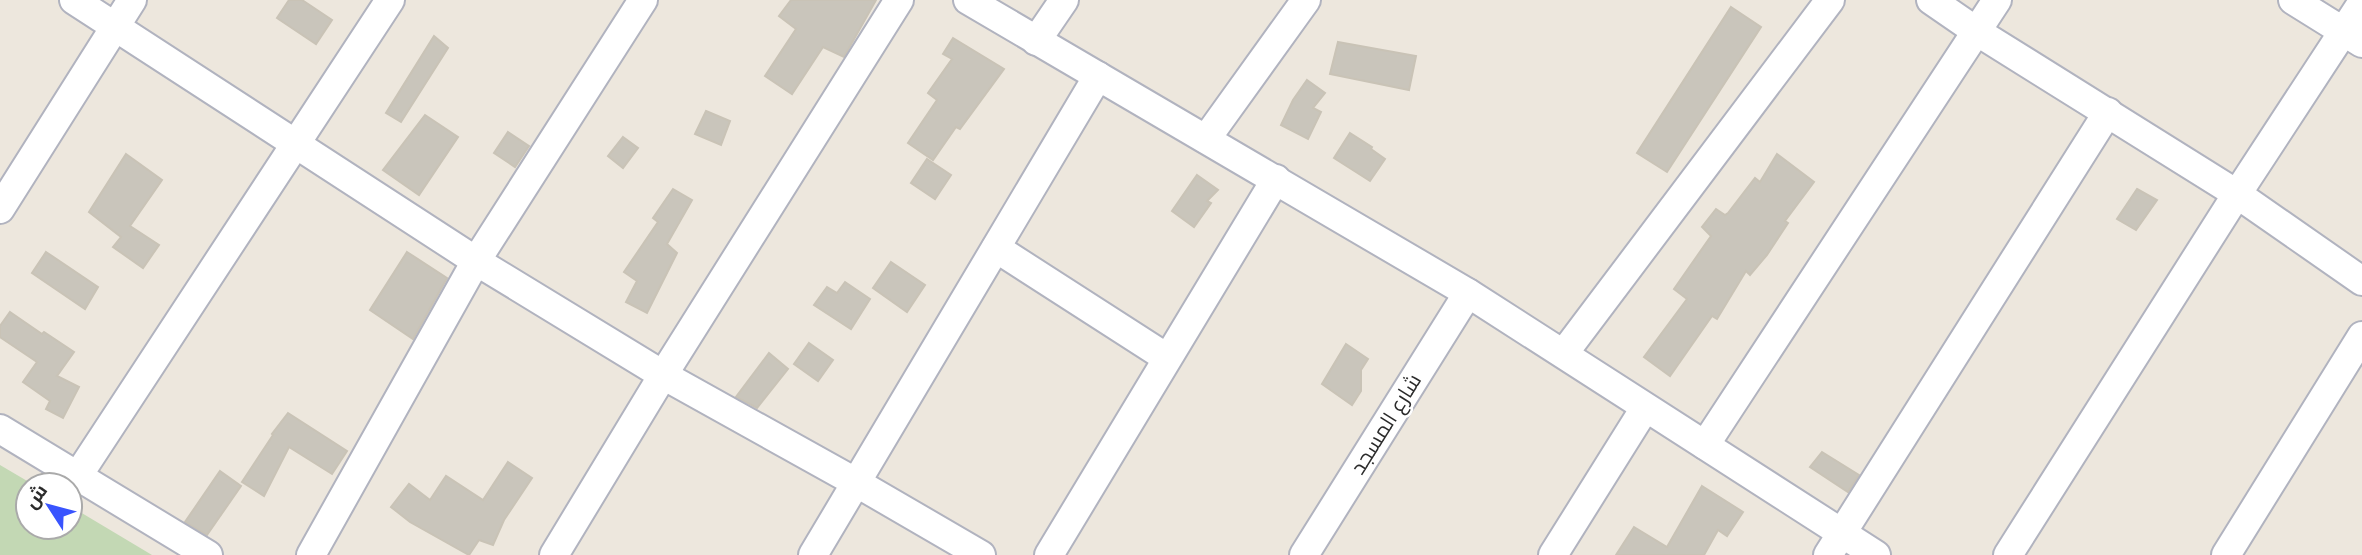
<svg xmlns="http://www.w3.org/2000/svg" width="2362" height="555" font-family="Raleway,Cairo,sans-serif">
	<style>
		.cemetery { fill: #c3d8b4 }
		.building { fill: #c9c5bb; stroke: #c9c3b6; stroke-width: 2 }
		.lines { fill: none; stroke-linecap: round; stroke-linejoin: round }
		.minor-casing { stroke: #b1b3bf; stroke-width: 32 }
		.minor { stroke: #fff; stroke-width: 28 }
		.labels { text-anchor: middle; stroke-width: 5; stroke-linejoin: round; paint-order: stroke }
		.street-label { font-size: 21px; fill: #2b2b2b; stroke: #fff }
	</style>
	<rect width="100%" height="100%" fill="#ede7dd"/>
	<!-- cemetery -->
	<path class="cemetery" d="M0 465 34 485H28V527H70V506L152 555H0Z"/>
	<!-- building -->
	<g class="building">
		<path d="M289 0H302L332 20 316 44 277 18Z"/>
		<path d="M791 0H876L844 57 823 47 792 94 765 76 796 29 779 16Z"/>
		<path d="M1731 7 1761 27 1667 172 1637 153Z"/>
		<path d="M434 36 448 48 401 122 386 113Z"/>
		<path d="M953 38 1004 69 960 129 956 127 933 160 908 143 937 100 928 93 952 59 943 54Z"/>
		<path d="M1338 42 1416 56 1409 90 1330 74Z"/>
		<path d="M1307 80 1325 93 1313 108 1321 112 1308 139 1281 125 1293 100Z"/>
		<path d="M706 111 730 121 721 145 695 134Z"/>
		<path d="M425 115 458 137 419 195 383 170Z"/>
		<path d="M508 132 529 146 515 167 494 153Z"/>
		<path d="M1350 133 1372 147 1371 149 1385 159 1370 181 1334 158Z"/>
		<path d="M623 137 638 148 623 168 608 156Z"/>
		<path d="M126 154 162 180 130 226 159 245 143 268 113 247 121 237 89 212Z"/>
		<path d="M1777 154 1814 182 1785 221 1788 223 1767 255 1750 275 1746 271 1717 319 1712 316 1670 376 1644 357 1687 299 1674 289 1711 236 1702 227 1716 209 1725 215 1728 213 1755 178 1760 182Z"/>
		<path d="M927 159 951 175 935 199 911 183Z"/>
		<path d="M1197 175 1218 190 1207 201 1211 203 1194 227 1172 211Z"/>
		<path d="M673 189 692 200 667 244 677 253 647 313 626 302 637 281 624 272 658 222 653 218Z"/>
		<path d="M2137 189 2157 200 2136 230 2117 219Z"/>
		<path d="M46 252 98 287 85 309 32 273Z"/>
		<path d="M407 252 447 278 413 339 370 310Z"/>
		<path d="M891 262 925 285 907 312 873 288Z"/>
		<path d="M845 282 870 299 851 329 814 305 827 287 837 293Z"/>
		<path d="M10 312 42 334 44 332 74 352 57 376 79 387 63 418 46 409 50 401 23 382 37 362 0 337V326Z"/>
		<path d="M809 343 833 360 818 381 794 364Z"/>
		<path d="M1346 344 1368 359 1361 370V391L1352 405 1322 384Z"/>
		<path d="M769 353 788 369 757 408 736 397Z"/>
		<path d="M288 413 347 451 332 474 289 447 264 496 242 482 273 435 272 434Z"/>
		<path d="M1822 452 1859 475 1848 492 1810 467Z"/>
		<path d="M508 462 532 478 504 520 493 545 479 540 469 555 410 522 391 507 409 484 430 500 446 476 483 500Z"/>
		<path d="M220 471 241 486 207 535 185 522Z"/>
		<path d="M1702 486 1743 512 1727 536 1718 530 1704 555H1616L1634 527 1667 547Z"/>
	</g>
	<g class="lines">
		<defs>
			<g id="minor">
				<path d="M74 0 476 261 663 375 857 483 981 555"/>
				<path d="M968 0 1468 293 1876 555"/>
				<path d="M1931 0 1976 31 2237 194 2362 281"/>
				<path d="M2293 0 2362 43"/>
				<path d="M1036 41 1064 0"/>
				<path d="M1206 139 1306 0"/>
				<path d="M0 209 132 0"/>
				<path d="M996 248 1167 358"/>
				<path d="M1564 353 1830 0"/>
				<path d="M0 429 208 555"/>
				<path d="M1705 445 1997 0"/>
				<path d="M77 477 390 0"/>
				<path d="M311 555 476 261 643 0"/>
				<path d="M554 555 663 375 899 0"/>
				<path d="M813 555 1098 76"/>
				<path d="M1049 555 1276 179"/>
				<path d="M1304 555 1468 293"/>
				<path d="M1553 555 1645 408"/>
				<path d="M1828 555 2108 112"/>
				<path d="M2008 555 2237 194 2362 3"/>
				<path d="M2226 555 2362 336"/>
			</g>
		</defs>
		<!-- minor casing -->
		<use href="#minor" class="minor-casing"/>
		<!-- minor -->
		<use href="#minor" class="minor"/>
	</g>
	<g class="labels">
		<!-- street labels -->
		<g class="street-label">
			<text transform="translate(1386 424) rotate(-58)" y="7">شارع المسجد</text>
		</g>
	</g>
	<!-- north arrow -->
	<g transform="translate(49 506) rotate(306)"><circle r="33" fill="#ffffff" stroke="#aaaaaa" stroke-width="2"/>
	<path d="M0-5L12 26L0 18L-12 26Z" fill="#3954fe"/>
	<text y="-10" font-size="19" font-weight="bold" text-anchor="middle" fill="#2b2b2b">ش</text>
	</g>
</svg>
